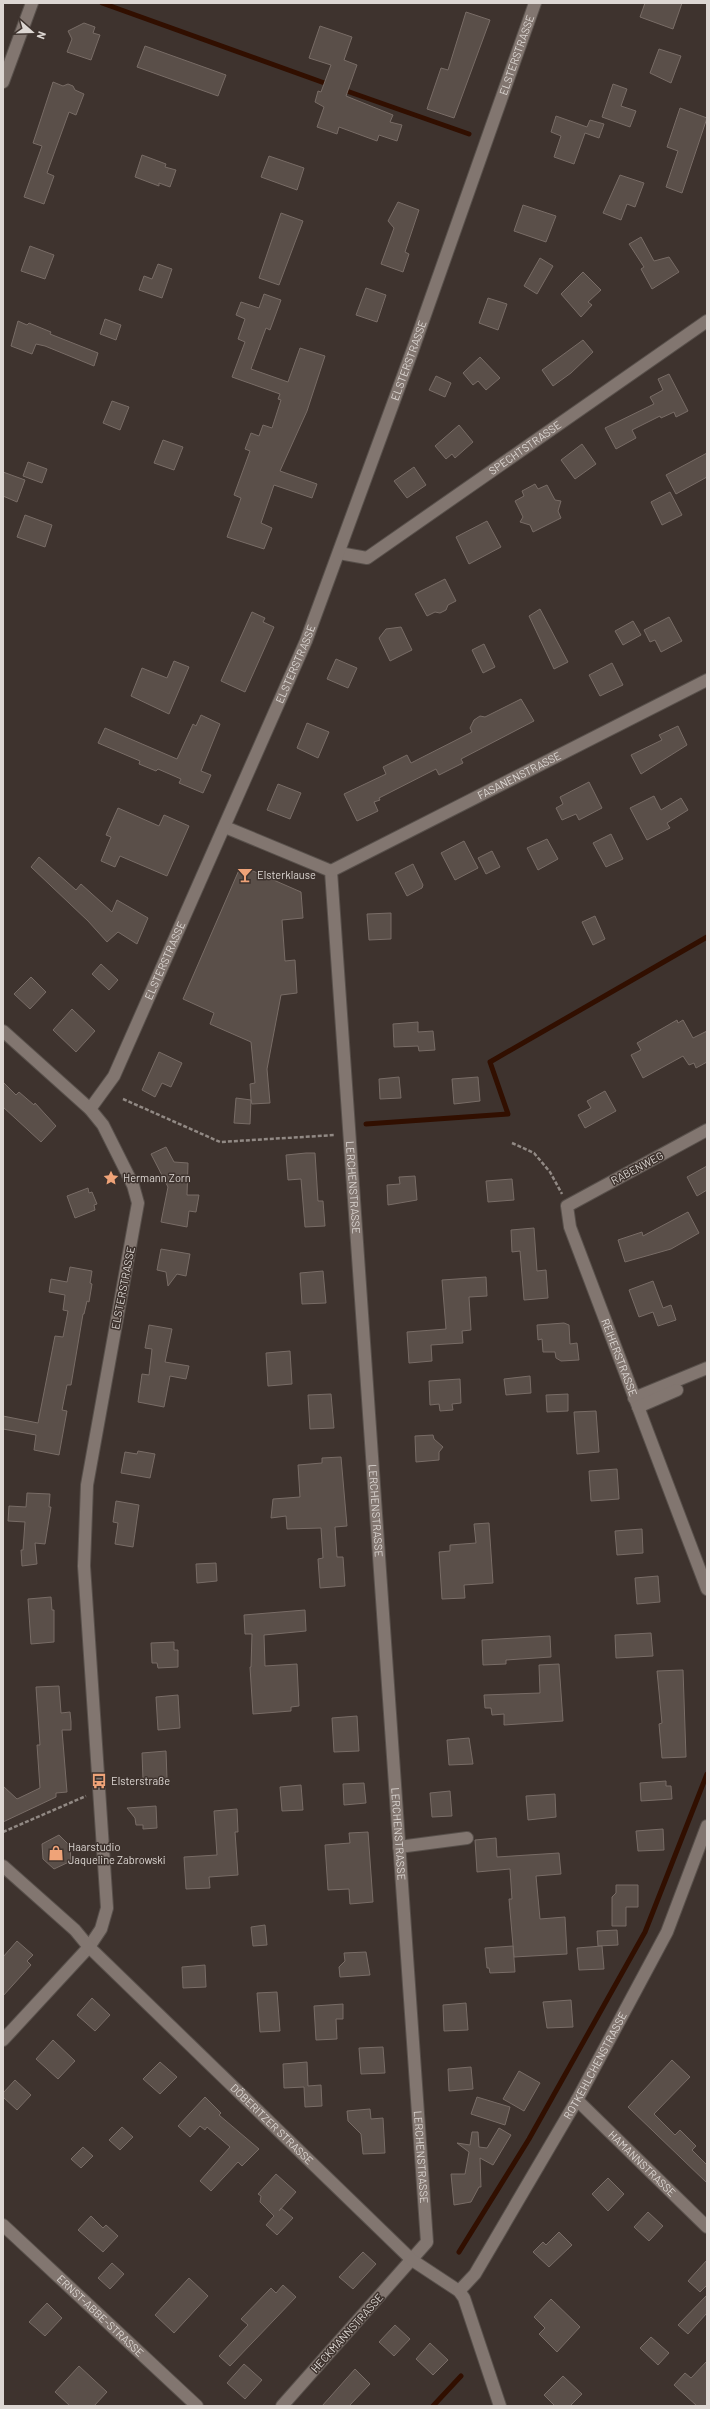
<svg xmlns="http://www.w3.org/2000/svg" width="710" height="2409" font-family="Barlow,sans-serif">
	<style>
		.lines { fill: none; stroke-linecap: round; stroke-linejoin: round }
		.stream { stroke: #310f00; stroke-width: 5 }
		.building { fill: #5a4f49; stroke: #786c66 }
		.minor-casing { stroke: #58504b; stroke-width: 14 }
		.path { stroke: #918984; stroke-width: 2.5; stroke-dasharray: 4 2; stroke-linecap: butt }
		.minor { stroke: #827670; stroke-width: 12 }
		.labels { text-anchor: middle; stroke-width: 3; stroke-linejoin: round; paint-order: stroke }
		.street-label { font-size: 11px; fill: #ddd7d3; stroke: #3e332e }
		.poi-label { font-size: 11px; fill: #ddd7d3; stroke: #3e332e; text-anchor: start }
	</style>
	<rect width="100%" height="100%" fill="#3e332e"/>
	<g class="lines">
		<!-- stream -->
		<g class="stream">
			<path d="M102 3 330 85"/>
			<path d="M341 89 469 134"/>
			<path d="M366 1124 508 1114 490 1062 707 937"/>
			<path d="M459 2252 529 2139 645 1932 707 1774"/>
			<path d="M433 2406 461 2376"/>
		</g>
	</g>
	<!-- building -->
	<g class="building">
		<path d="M645 3H682L673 29 640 17Z"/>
		<path d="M466 12 490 20 454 118 427 109 441 68 448 70Z"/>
		<path d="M84 23 95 27 93 33 100 35 91 60 67 52 72 39 68 31Z"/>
		<path d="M320 26 352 37 344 60 357 65 346 96 393 115 390 122 402 125 397 141 379 135 377 141 339 127 337 134 317 127 324 107 315 102 318 91 321 92 331 65 309 58Z"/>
		<path d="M145 46 226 75 218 96 137 67Z"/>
		<path d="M659 49 681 56 671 83 650 73Z"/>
		<path d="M53 82 63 86 68 84 73 86 75 90 84 94 76 115 69 112 47 173 54 176 44 204 24 197 42 146 33 143Z"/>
		<path d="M613 84 627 89 621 106 636 111 630 127 602 117Z"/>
		<path d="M680 108 707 118 682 193 666 187 678 151 667 147Z"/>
		<path d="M556 116 587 127 590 120 604 124 599 138 585 133 574 164 554 157 561 136 551 132Z"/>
		<path d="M142 155 166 164 165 167 176 170 170 187 159 183V186L135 177Z"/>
		<path d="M269 156 304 168 297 190 261 177Z"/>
		<path d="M620 175 644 183 635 207 627 204 621 220 603 213Z"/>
		<path d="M398 202 419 210 405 252 409 254 403 272 381 264 394 228 388 221Z"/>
		<path d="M523 205 556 216 546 242 514 231Z"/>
		<path d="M281 213 303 221 279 285 259 278Z"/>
		<path d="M641 237 654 261 669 257 679 272 652 289 641 269 644 267 629 244Z"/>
		<path d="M30 246 54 255 45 279 21 271Z"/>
		<path d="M540 258 553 266 537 294 524 286Z"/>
		<path d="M158 264 172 269 162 298 139 290 144 276 152 279Z"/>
		<path d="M583 272 601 290 588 302 592 305 581 317 561 294Z"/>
		<path d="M366 288 386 295 377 322 356 315Z"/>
		<path d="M264 294 281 300 270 330 266 328 251 369 288 382 300 348 325 356 307 411 280 471 317 484 312 498 274 485 261 523 272 528 264 549 227 537 241 498 234 495 250 451 245 449 251 433 259 436 263 425 272 428 281 400 278 399 280 394 232 377 245 342 238 339 245 319 236 315 241 302 259 308Z"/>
		<path d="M488 298 507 304 498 330 479 323Z"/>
		<path d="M105 319 121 325 116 340 100 334Z"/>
		<path d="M18 321 27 325 29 323 51 332 50 334 98 353 94 366 45 346 36 344 32 354 11 346Z"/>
		<path d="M583 340 593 352 571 373 553 386 542 370Z"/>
		<path d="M480 357 500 378 486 390 478 381 473 385 463 373Z"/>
		<path d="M669 374 688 411 676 417 674 412 661 418 660 416 632 430 636 438 616 449 605 428 654 404 650 397 663 390 658 379Z"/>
		<path d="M436 376 451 383 445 397 429 390Z"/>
		<path d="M112 401 129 407 120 430 103 423Z"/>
		<path d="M459 425 473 442 455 458 452 454 446 459 435 446Z"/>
		<path d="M163 440 183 447 174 470 154 463Z"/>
		<path d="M582 444 596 464 575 479 561 460Z"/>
		<path d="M707 453V477L676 494 666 475Z"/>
		<path d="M28 462 47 469 42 483 23 476Z"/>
		<path d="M414 467 426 485 407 498 394 481Z"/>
		<path d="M3 472 25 480 17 502 3 496Z"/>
		<path d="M535 484 538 489 547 485 555 500 561 501 558 511 561 518 533 532 530 525 520 522 523 517 515 501 524 496 522 491Z"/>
		<path d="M670 492 682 515 662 525 651 502Z"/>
		<path d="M25 515 52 525 45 547 17 537Z"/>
		<path d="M487 521 501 547 469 564 456 537Z"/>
		<path d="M445 579 456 601 448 605 446 610 440 613 435 612 427 616 415 594Z"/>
		<path d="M540 609 568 662 554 669 529 616Z"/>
		<path d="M252 612 265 618 263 622 274 627 245 692 221 681Z"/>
		<path d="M669 617 682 641 661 652 655 640 650 642 644 630Z"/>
		<path d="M633 621 641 635 623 645 615 631Z"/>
		<path d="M401 627 412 650 390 661 379 638 386 629Z"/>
		<path d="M484 644 495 667 483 673 472 650Z"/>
		<path d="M336 659 357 668 348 688 327 679Z"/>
		<path d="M174 661 189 667 169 714 131 696 142 668 167 678Z"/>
		<path d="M612 663 623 685 600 696 589 675Z"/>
		<path d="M521 699 534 721 461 759 463 763 439 775 436 769 379 798 380 800 374 802 378 811 357 821 344 794 386 774 383 767 407 755 411 763 472 732 470 728 474 720 480 716 485 717Z"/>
		<path d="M201 715 220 724 201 771 211 775 203 793 179 783 181 779 158 769 156 771 139 764 140 761 98 743 105 728 177 759 193 724 196 726Z"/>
		<path d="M307 723 329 732 318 758 297 748Z"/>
		<path d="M678 726 687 745 641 774 631 755 662 740 659 735Z"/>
		<path d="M589 782 602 808 579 820 576 814 562 820 556 808 563 804 560 797Z"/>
		<path d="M278 784 301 793 290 819 267 810Z"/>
		<path d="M654 796 661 810 681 798 688 810 667 823 670 828 647 840 630 808Z"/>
		<path d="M118 808 159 826 164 815 189 826 167 876 120 856 115 867 101 861 111 837 106 835Z"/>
		<path d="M611 834 623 859 606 867 593 843Z"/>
		<path d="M547 839 558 859 538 870 527 848Z"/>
		<path d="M464 841 478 868 455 880 441 853Z"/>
		<path d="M492 851 500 867 486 874 478 858Z"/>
		<path d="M39 857 76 890 81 884 112 912 117 900 148 918 137 944 118 932 107 942 88 921 31 867Z"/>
		<path d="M413 864 423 885 422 888 407 896 395 873Z"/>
		<path d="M246 868 301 892 303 918 282 920 285 961 295 960 297 993 281 995 267 1069 270 1103 252 1104 251 1100 250 1124 234 1123 236 1098 251 1100 250 1084 255 1083 251 1042 210 1024 214 1013 183 999 239 870Z"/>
		<path d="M391 913V939L369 940 367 914Z"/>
		<path d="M595 916 605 939 593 945 582 922Z"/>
		<path d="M101 964 118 980 109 990 92 974Z"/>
		<path d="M31 977 46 992 30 1009 14 994Z"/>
		<path d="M72 1009 95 1031 76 1052 53 1030Z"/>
		<path d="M677 1020 678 1023 683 1020 693 1038 707 1031V1062L696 1068 694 1063 689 1065 683 1056 643 1078 631 1055 641 1050 637 1043Z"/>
		<path d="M418 1022V1032L433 1031 435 1050 419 1051 418 1046 394 1047 393 1024Z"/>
		<path d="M159 1052 182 1063 171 1087 162 1083 155 1097 142 1090Z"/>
		<path d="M399 1077 401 1098 380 1099 379 1079Z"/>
		<path d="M478 1077 480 1101 454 1104 452 1079Z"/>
		<path d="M3 1082 16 1095 19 1092 34 1105 35 1103 56 1126 41 1142 3 1107Z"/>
		<path d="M605 1091 616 1111 585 1128 578 1115 591 1108 587 1101Z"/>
		<path d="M166 1147 174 1162 188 1163 187 1195H199L196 1212 189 1211 187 1227 161 1222 168 1187 151 1154Z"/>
		<path d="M306 1153H315L318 1201H323L325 1226 305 1227 301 1179 288 1180 286 1155Z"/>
		<path d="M707 1166V1190L697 1196 687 1177Z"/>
		<path d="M415 1176 417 1200 388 1205 387 1185 400 1184 399 1177Z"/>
		<path d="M512 1179 514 1200 488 1202 486 1181Z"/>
		<path d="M88 1188 89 1193 92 1192 97 1204 94 1205 95 1210 75 1218 67 1196Z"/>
		<path d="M688 1212 699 1233 671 1249 625 1262 618 1240 642 1232 643 1236Z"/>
		<path d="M534 1228 537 1271 546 1270 548 1298 524 1300 520 1251 512 1252 511 1230Z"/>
		<path d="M161 1249 190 1254 186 1276 177 1274 168 1286 166 1272 157 1270Z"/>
		<path d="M70 1267 92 1271 90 1283 92 1284 89 1302 87 1301 84 1314H83L71 1385H67L62 1410 67 1411 59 1455 34 1450 36 1435 3 1429V1416L38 1423 55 1336 63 1337 68 1311 63 1310 65 1295 49 1292 51 1279 67 1282Z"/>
		<path d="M323 1271 326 1303 302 1304 300 1273Z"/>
		<path d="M486 1277 487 1296 469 1297 471 1330 462 1331 463 1343 431 1345 432 1361 409 1363 407 1332 446 1329 442 1280Z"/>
		<path d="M653 1281 663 1308 671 1305 676 1320 658 1326 653 1312 639 1317 629 1290Z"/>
		<path d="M564 1323 569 1325 570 1344 577 1343 579 1360 561 1361 556 1358 555 1352H543L542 1339 538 1340 537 1325Z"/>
		<path d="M149 1325 172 1329 165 1362 189 1366 186 1379 170 1376 164 1407 138 1402 142 1374 149 1375 152 1349 145 1348Z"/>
		<path d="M290 1351 292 1384 268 1386 266 1353Z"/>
		<path d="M530 1376 531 1393 506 1395 504 1379Z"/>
		<path d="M460 1379 461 1403 452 1404 453 1410 440 1411 439 1404 430 1405 429 1381Z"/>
		<path d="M331 1394 334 1428 310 1429 308 1395Z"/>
		<path d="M568 1394V1411L547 1412 546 1395Z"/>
		<path d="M596 1411 599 1452 577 1454 574 1412Z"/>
		<path d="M433 1435 434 1439 443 1447 439 1452V1460L416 1462 415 1436Z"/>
		<path d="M138 1451 155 1454 150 1478 121 1473 125 1452 137 1454Z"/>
		<path d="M341 1457 347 1526 335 1527 337 1557H343L345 1586 320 1588 318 1559 323 1558 321 1528 287 1529 286 1516 271 1518 273 1499 300 1497 298 1465 322 1463V1458Z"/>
		<path d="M617 1469 619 1499 591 1501 589 1471Z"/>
		<path d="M27 1493 50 1494 49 1507H51L45 1544 35 1543 37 1564 22 1566 21 1550H23L25 1522 8 1521 9 1506 26 1507Z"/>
		<path d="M116 1501 139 1505 133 1547 115 1544 118 1523 113 1522Z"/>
		<path d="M489 1523 493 1583 464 1585 465 1598 442 1599 439 1552 450 1551V1545L476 1543 474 1524Z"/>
		<path d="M642 1529 643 1553 617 1555 615 1531Z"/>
		<path d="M216 1563 217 1581 197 1583 196 1564Z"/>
		<path d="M658 1576 660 1602 637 1604 635 1578Z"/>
		<path d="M51 1597 52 1610H54V1642L31 1644 28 1599Z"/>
		<path d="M305 1610 306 1631 264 1635 265 1666 297 1664 299 1706 291 1707V1711L253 1714 250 1667H251L252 1634H245L244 1615Z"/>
		<path d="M651 1633 653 1656 616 1658 615 1635Z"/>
		<path d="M550 1636 551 1657 506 1660V1664L483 1665 482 1640Z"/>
		<path d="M174 1642V1650H178V1667L158 1668 157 1663H152L151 1643Z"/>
		<path d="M559 1664 563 1721 504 1725V1714L492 1715 491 1708H485L484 1695 540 1693 539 1665Z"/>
		<path d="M683 1670 686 1757 662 1758 659 1724 662 1723 657 1671Z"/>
		<path d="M59 1686 61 1713 70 1712 71 1722V1730H62L67 1792 56 1793V1797L3 1822V1786L17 1799 40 1788 37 1745H40L36 1687Z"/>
		<path d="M178 1695 180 1728 158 1730 156 1697Z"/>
		<path d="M357 1716 359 1751 334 1752 332 1718Z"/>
		<path d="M469 1738 473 1764 449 1765 447 1740Z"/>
		<path d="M166 1751 167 1779 143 1780 142 1753Z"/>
		<path d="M666 1781V1786H671L672 1799 641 1801 640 1783Z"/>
		<path d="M364 1783 366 1803 344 1805 343 1784Z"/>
		<path d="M301 1785 303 1810 282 1811 280 1787Z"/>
		<path d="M450 1791 452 1816 432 1817 430 1793Z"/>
		<path d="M555 1794 556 1817 528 1820 526 1796Z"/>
		<path d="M156 1806 157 1828 143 1829V1825H136L135 1818 127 1808Z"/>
		<path d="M237 1809 238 1832H235L238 1875 209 1877 210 1888 186 1889 184 1857 217 1855 214 1811Z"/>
		<path d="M663 1829 664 1850 638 1851 636 1831Z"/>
		<path d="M368 1832 373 1902 350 1904 349 1889 328 1890 325 1845 350 1843 349 1833Z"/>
		<path d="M59 1835 70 1846 71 1861 54 1869 43 1859 42 1844Z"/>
		<path d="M496 1838 497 1857 559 1853 561 1874 536 1876 540 1919 565 1917 567 1954 514 1957 509 1899H512L510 1869 477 1872 475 1840Z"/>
		<path d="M616 1885H638V1907H626V1926H612V1897L616 1893Z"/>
		<path d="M265 1925 267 1945 253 1946 251 1927Z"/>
		<path d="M617 1930 618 1945 598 1946 597 1931Z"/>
		<path d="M17 1941 33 1955 27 1961 31 1965 3 1996V1957Z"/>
		<path d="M513 1946 515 1972 490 1973 489 1968H487L485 1948Z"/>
		<path d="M602 1946 604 1969 579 1970 577 1948Z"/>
		<path d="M366 1952 370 1975 340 1977 339 1967 345 1961 344 1953Z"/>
		<path d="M205 1965 206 1987 183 1988 182 1967Z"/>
		<path d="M277 1992 280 2031 260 2032 257 1993Z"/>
		<path d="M92 1998 110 2015 95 2031 77 2015Z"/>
		<path d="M571 2000 573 2027 547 2028 543 2002Z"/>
		<path d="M466 2003 468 2030 444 2031 443 2005Z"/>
		<path d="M343 2004V2019H336L337 2039 316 2040 314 2006Z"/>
		<path d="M53 2040 75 2061 58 2079 36 2059Z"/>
		<path d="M383 2047 385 2073 361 2074 359 2048Z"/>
		<path d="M672 2060 690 2077 654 2114 675 2135 680 2130 696 2146 692 2150 707 2165V2183L628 2107Z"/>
		<path d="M160 2062 177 2077 160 2094 143 2079Z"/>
		<path d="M307 2062 308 2086 321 2085 322 2106 305 2107 304 2087 284 2088 283 2064Z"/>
		<path d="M471 2067 473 2089 449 2091 448 2069Z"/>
		<path d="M519 2071 540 2083 524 2111 503 2099Z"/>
		<path d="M15 2080 31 2095 17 2110 3 2097V2093Z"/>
		<path d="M205 2097 221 2113 219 2115 259 2149 242 2166 238 2162 211 2191 200 2181 230 2147 207 2127 205 2130 200 2126 190 2137 178 2126Z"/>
		<path d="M477 2097 510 2107 505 2125 471 2114Z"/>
		<path d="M370 2109 371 2119 383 2118 385 2153 363 2154 361 2134 348 2121 347 2111Z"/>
		<path d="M122 2127 133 2137 120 2150 109 2140Z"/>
		<path d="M499 2128 511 2135 493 2165 480 2158 481 2187H479L471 2202 454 2205 451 2174H465L469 2152 457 2143 470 2145 472 2132H478L479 2147 487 2148Z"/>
		<path d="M83 2147 93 2156 81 2168 71 2159Z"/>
		<path d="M276 2174 296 2192 279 2211 281 2208 293 2218 277 2235 266 2225 274 2216 260 2202 261 2196 258 2194Z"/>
		<path d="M608 2178 624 2194 608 2211 592 2194Z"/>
		<path d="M648 2212 663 2226 649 2241 634 2227Z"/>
		<path d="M91 2216 103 2228 106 2225 118 2236 103 2252 78 2230Z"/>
		<path d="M559 2232 572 2245 549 2267 533 2252 543 2242 546 2245Z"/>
		<path d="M363 2252 376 2264 353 2289 339 2277Z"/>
		<path d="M707 2260V2285L700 2292 688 2281Z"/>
		<path d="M112 2263 124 2274 110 2289 98 2278Z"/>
		<path d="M189 2278 208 2296 174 2333 155 2315Z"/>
		<path d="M283 2285 296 2297 230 2366 219 2356 248 2325 241 2319 271 2288 276 2293Z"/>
		<path d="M707 2295V2313L688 2334 678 2325Z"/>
		<path d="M551 2299 580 2327 557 2352 539 2334 545 2328 534 2317Z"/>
		<path d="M47 2303 62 2318 45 2336 29 2322Z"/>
		<path d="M395 2325 410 2339 394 2356 379 2342Z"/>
		<path d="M651 2337 669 2353 658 2365 640 2348Z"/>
		<path d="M430 2343 448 2360 433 2375 416 2359Z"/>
		<path d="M707 2361V2406H697L674 2385 685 2373 691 2378Z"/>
		<path d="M244 2364 262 2380 245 2399 227 2383Z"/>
		<path d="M79 2366 107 2392 94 2406H70L55 2392Z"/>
		<path d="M355 2369 370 2384 349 2406H322Z"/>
		<path d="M563 2376 582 2394 570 2406H555L544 2395Z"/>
	</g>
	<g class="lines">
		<defs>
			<g id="minor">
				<path d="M3 82 32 3"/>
				<path id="s1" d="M339 553 367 558 707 321"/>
				<path id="s2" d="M225 827 331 871 427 2242 282 2406"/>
				<path id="s3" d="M331 871 707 680"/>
				<path d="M3 1031 90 1109 103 1125 133 1185 138 1203 87 1485 84 1566 107 1908 101 1929 89 1947 3 2040"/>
				<path id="s4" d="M90 1109 114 1076 306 641 413 349 535 3"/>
				<path id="s5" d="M707 1130 567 1206 570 1227 707 1589"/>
				<path d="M634 1398 707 1368"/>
				<path d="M638 1407 677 1390"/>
				<path d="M399 1847 467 1838"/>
				<path id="s6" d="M3 1866 75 1930 89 1947 412 2260 459 2291 464 2298 500 2406"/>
				<path id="s7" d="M577 2100 707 2227"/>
				<path id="s8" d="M3 2225 197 2406"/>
				<path id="s9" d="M459 2291 475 2274 577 2100 667 1932 707 1826"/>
			</g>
		</defs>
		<!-- minor casing -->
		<use href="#minor" class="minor-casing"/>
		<!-- path -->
		<g class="path">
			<path d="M123 1099 220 1142 335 1135"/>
			<path d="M512 1143 534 1153 550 1172 562 1194"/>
			<path d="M3 1832 86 1796"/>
		</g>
		<!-- minor -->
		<use href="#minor" class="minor"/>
	</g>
	<!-- icons -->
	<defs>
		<symbol id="bar-bare" viewBox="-9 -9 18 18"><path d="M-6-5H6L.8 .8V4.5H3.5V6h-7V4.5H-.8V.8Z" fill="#efa378" stroke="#3e332e" stroke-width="2.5" paint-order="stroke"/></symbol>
		<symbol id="sight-bare" viewBox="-9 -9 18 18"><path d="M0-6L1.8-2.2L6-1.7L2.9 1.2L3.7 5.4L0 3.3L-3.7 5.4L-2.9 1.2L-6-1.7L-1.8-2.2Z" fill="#efa378" stroke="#3e332e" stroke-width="2.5" paint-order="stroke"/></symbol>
		<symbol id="bus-bare" viewBox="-9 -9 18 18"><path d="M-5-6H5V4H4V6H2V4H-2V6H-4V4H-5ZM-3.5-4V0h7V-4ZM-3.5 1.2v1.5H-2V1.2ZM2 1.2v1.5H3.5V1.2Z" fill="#efa378" stroke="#3e332e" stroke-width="2.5" paint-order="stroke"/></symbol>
		<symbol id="shop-bare" viewBox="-9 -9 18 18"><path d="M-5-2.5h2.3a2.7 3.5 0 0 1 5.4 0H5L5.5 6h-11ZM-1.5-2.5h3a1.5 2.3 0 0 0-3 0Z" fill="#efa378" stroke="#3e332e" stroke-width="2.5" paint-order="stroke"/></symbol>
	</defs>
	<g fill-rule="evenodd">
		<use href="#bar-bare" x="234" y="864" width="22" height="22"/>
		<use href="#sight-bare" x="100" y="1167" width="22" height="22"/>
		<use href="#bus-bare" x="88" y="1770" width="22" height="22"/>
		<use href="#shop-bare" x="45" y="1842" width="22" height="22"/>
	</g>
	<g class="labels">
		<!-- street labels -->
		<g class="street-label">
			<text dy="4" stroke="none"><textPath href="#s4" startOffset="1139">ELSTERSTRASSE</textPath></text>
			<text dy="4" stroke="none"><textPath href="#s4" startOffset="815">ELSTERSTRASSE</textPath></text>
			<text dy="4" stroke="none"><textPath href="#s1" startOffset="221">SPECHTSTRASSE</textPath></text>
			<text dy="4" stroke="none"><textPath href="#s4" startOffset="491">ELSTERSTRASSE</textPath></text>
			<text dy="4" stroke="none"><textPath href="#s3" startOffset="211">FASANENSTRASSE</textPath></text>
			<text dy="4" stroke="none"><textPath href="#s4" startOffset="167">ELSTERSTRASSE</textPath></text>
			<text transform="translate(637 1168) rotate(-28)" y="4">RABENWEG</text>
			<text dy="4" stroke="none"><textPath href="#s2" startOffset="432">LERCHENSTRASSE</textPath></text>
			<text transform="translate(123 1288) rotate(-79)" y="4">ELSTERSTRASSE</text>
			<text dy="4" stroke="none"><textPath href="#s5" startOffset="320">REIHERSTRASSE</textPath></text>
			<text dy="4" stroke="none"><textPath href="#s2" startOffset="756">LERCHENSTRASSE</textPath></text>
			<text dy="4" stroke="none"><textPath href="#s2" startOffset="1080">LERCHENSTRASSE</textPath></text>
			<text dy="4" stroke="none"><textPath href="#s9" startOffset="264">ROTKEHLCHENSTRASSE</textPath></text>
			<text dy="4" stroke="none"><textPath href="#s6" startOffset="373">DÖBERITZER STRASSE</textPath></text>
			<text dy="4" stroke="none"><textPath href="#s2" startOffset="1404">LERCHENSTRASSE</textPath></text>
			<text dy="4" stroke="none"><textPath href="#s7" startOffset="91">HAMANNSTRASSE</textPath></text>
			<text dy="4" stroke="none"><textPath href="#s8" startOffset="133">ERNST-ABBE-STRASSE</textPath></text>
			<text transform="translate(347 2333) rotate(-48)" y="4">HECKMANNSTRASSE</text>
		</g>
		<!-- poi labels -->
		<g class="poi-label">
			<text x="257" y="879">Elsterklause</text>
			<text x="123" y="1182">Hermann Zorn</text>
			<text x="111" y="1785">Elsterstraße</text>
			<text x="68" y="1851">Haarstudio<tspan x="68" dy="13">Jaqueline Zabrowski</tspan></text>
		</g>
	</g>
	<!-- border -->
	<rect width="710" height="2409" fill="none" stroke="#ddd7d3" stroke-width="8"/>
	<!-- north arrow -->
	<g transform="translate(32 32) rotate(110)" stroke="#3e332e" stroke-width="3" paint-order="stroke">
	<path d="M0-3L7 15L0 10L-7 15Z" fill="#ddd7d3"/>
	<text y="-6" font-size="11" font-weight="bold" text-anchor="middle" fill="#ddd7d3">N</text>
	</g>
</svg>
